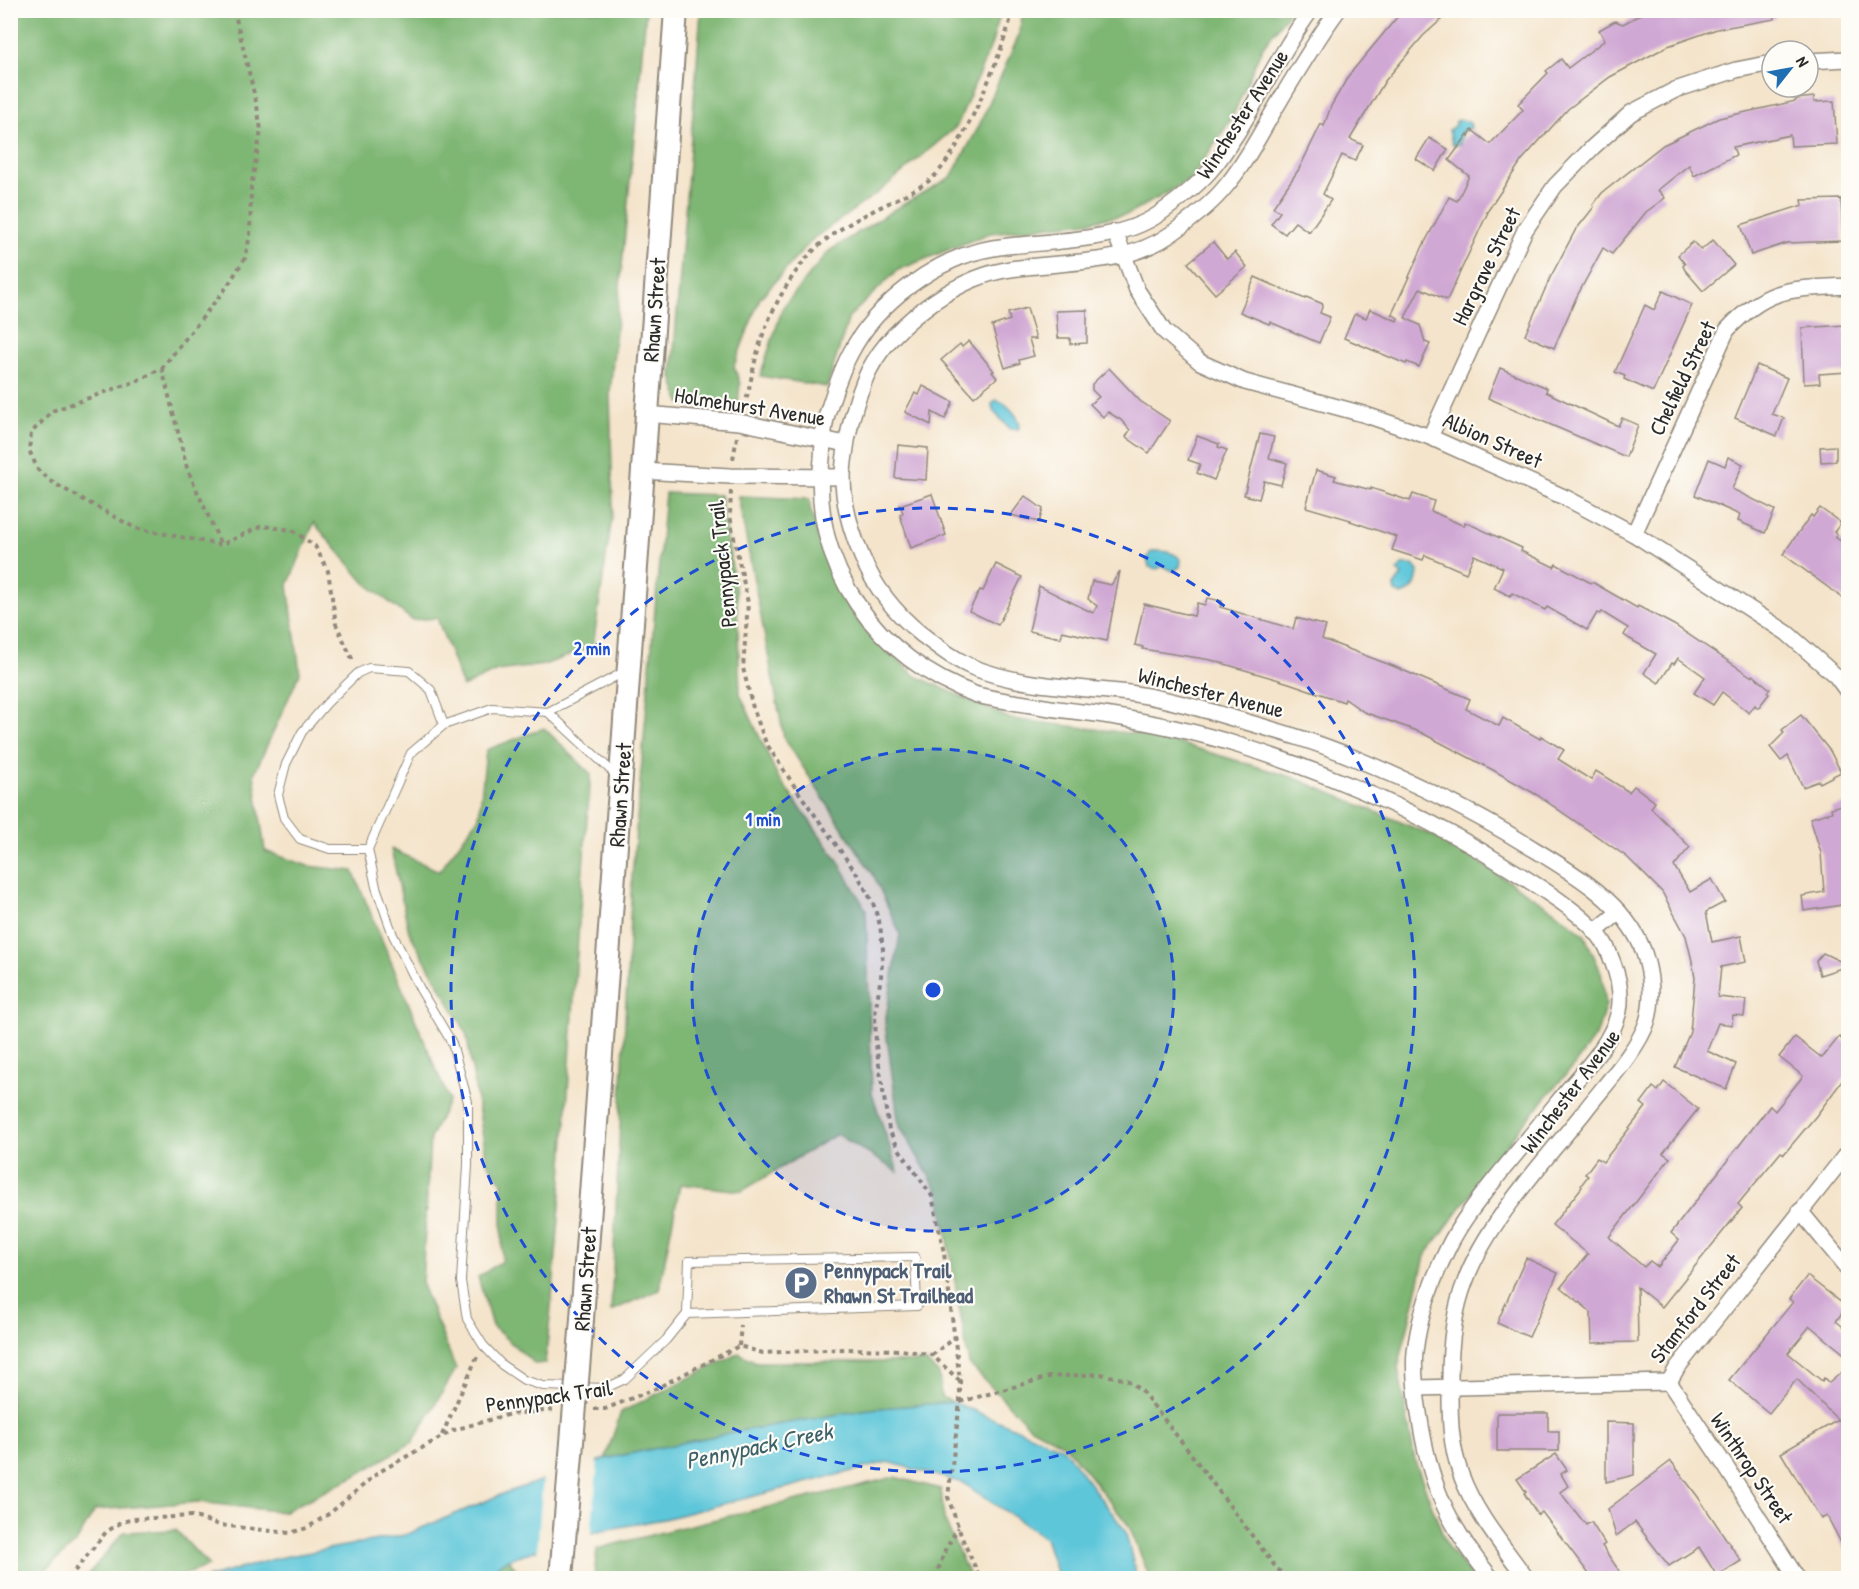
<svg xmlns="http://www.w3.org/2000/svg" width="1859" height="1589" font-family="'Patrick Hand',sans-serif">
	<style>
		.forest { fill: #7eb673; stroke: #54704f; stroke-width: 1.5 }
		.water { fill: #5dc6d9; stroke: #447882; stroke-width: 1.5 }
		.pier { fill: #f4e4cb }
		.building { fill: #d0a8d4 }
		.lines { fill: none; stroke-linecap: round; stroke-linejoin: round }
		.lane-casing { stroke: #90887b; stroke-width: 10 }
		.street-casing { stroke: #90887b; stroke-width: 18 }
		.secondary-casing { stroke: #90887b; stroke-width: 26 }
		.path { stroke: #90887b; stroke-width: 4; stroke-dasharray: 4.5 4.5; stroke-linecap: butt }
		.lane { stroke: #fff; stroke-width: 8 }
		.street { stroke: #fff; stroke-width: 15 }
		.secondary { stroke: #fff; stroke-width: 22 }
		.secondary-bridge-casing { stroke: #90887b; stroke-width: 26; stroke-linecap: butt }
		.secondary-bridge { stroke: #fff; stroke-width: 22 }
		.ring { fill: none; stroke: #1d4ed8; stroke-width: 3; stroke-dasharray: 10 8 }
		.labels { text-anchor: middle; stroke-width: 4.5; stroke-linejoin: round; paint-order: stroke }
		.street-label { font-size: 22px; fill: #2b2b2b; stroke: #fdfcf7 }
		.service-label { font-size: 22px; font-weight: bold; fill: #4e5e75; stroke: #fdfcf7; text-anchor: start }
		.water-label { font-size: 24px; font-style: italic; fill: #3c6168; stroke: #fdfcf7 }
		.centre { fill: #1d4ed8; stroke: #fdfcf7; stroke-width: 3 }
		.ring-label { font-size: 18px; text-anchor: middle; font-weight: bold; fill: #1d4ed8; stroke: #fdfcf7; stroke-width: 4.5; stroke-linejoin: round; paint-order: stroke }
	</style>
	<rect width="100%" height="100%" fill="#fdfcf7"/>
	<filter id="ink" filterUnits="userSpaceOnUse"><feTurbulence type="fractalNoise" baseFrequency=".0167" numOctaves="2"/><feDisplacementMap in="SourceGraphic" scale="12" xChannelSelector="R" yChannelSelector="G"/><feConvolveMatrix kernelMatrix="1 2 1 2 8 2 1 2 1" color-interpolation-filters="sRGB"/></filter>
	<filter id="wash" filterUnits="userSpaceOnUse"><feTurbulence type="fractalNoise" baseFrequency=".008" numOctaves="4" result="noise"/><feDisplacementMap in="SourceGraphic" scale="24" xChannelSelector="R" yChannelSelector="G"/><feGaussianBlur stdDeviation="1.35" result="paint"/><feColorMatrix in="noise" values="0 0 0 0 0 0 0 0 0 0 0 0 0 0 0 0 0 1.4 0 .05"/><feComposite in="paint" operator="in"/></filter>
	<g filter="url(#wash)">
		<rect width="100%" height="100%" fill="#f4e4cb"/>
		<!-- forest -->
		<g class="forest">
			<path d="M11 10 646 11 610 393 613 511 593 646 544 665 497 671 463 687 437 618 412 620 365 583 314 523 288 585 300 673 254 774 265 851 308 866 353 871 449 1100 430 1138 422 1285 456 1369 413 1442 355 1476 283 1512 198 1502 95 1510 75 1544 36 1578H10Z"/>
			<path d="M701 11H1001L992 43 957 126 879 192 814 238 760 298 734 366 740 384 738 402 680 403 672 376Z"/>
			<path d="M1023 11H1290L1262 48 1232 118 1190 180 1129 214 1087 222 990 233 898 270 849 317 827 387 760 376 783 307 829 251 895 209 951 177 978 128 1019 35Z"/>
			<path d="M665 493 720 495 737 599 740 694 778 777 839 862 866 910 872 1093 898 1172 837 1134 742 1191 680 1184 659 1290 611 1311 632 877Z"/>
			<path d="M738 496 810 499V508L827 566 856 618 914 675 1011 719 1154 736 1292 777 1446 841 1555 911 1584 934 1601 972 1606 1004 1597 1034 1575 1064 1517 1131 1425 1256 1398 1368 1415 1461 1447 1546 1473 1578H1150L1129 1526 1066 1446 1029 1426 969 1364 940 1194 899 1125 885 1023 900 934 874 876 784 738Z"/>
			<path d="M544 728 591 774C572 970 568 1167 545 1363L535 1364 492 1326 478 1277 502 1261V1182L487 1162 466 1032 409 932 391 849 439 871 479 817 486 750Z"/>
			<path d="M739 1353 756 1362H926L939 1374 941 1397 953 1402 870 1409 734 1432 605 1459 621 1412Z"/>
			<path d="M894 1477 941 1489 944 1519 970 1578H594L597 1549C695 1522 795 1502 894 1477Z"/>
			<path d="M176 1530 209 1566 174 1578H85L124 1532Z"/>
			<path d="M508 1559 523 1578H479Z"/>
		</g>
		<!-- water -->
		<g class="water">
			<path d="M1462 120 1470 123 1471 128 1462 132 1460 144 1454 145 1452 143 1449 130 1454 126 1456 121Z"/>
			<path d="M996 400C1006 402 1019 416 1020 426L1018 429H1010L993 411 992 404Z"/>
			<path d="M1154 551C1164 551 1174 551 1181 560L1180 567 1173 571 1163 566 1157 569 1149 567 1147 559 1150 553Z"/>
			<path d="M1402 565H1413L1418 571C1417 583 1414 591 1402 595L1396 592 1394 586 1402 575 1397 571Z"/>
			<path d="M953 1402 1063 1448 1125 1530 1137 1578H1058L1045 1538 963 1483 888 1462 664 1519 598 1531 508 1559 479 1578H206L278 1558 405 1535 505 1493 605 1459 734 1432 870 1409Z"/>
		</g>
		<!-- pier -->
		<path class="pier" d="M598 1459 591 1536 537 1553 543 1477Z"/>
		<g id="blocks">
			<!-- building -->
			<g class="building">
				<path d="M1403 10H1452L1423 36 1385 81 1350 139 1363 145 1355 161 1342 155 1323 194 1331 200 1309 232 1295 222 1285 234 1271 224 1280 212 1273 207 1299 169 1321 124 1324 126 1331 106 1349 75Z"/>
				<path d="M1649 10H1774L1775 19 1717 29 1668 46 1610 77 1568 109 1522 160 1487 212H1488L1447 300 1420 288 1405 318 1420 325 1425 342 1430 344 1419 367 1407 362 1406 364 1344 338 1354 315 1356 314 1366 318 1370 309 1397 321 1398 318 1392 314 1423 246 1449 197 1457 201 1469 176 1449 160 1468 134 1469 136 1472 130 1490 144 1523 110 1518 104 1548 73 1546 71 1561 59 1568 68 1605 40 1599 30 1615 21 1623 24Z"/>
				<path d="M1814 97V102L1834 101 1837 144 1791 146 1790 135 1733 147 1736 155 1694 176 1689 165 1658 190 1665 198 1646 212 1612 254 1603 248 1576 298 1554 348 1525 335 1550 278 1575 231 1594 207 1593 205 1602 193 1663 145 1719 118 1796 101V99Z"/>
				<path d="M1429 138 1448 149 1435 171 1416 159Z"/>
				<path d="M1841 199 1843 241 1787 243 1751 255 1741 225 1803 205 1802 200Z"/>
				<path d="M1713 240 1734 265 1703 291 1685 270 1683 266 1685 264 1678 255 1693 242 1701 250Z"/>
				<path d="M1213 242 1227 259 1235 252 1247 267 1215 294 1188 263Z"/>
				<path d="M1255 277 1305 299 1306 297 1323 304 1320 313 1330 317 1319 343 1270 322 1269 324 1240 312Z"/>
				<path d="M1663 291 1692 305 1653 392 1624 379 1625 376 1615 372 1645 305 1654 310Z"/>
				<path d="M1027 308 1036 339H1029L1034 356 1019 360 1020 363 1005 368 992 326 1010 320 1008 313Z"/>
				<path d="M1087 310V343L1070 344V338H1058L1056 311Z"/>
				<path d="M1845 325 1848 372 1819 374 1820 383 1804 384 1802 328Z"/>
				<path d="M969 341 994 371 992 372 997 378 974 397 941 360 960 344 962 347Z"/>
				<path d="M1757 365 1787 378 1772 414 1784 418 1777 436 1735 418Z"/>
				<path d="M1109 368 1140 401 1170 421 1149 453 1126 437 1130 430 1121 420 1108 412 1103 417 1090 404 1099 397 1092 390V384Z"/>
				<path d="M1500 368 1547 388 1546 392 1618 426 1622 418 1638 425 1626 457 1488 398Z"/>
				<path d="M923 386 953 402 945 419 932 412 931 425 905 412 915 393 919 395Z"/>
				<path d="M1260 434 1274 437 1269 458 1287 463 1281 485 1264 481 1259 499 1244 495Z"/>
				<path d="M1197 436 1219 444 1218 447 1227 450 1214 480 1197 473 1200 464 1188 460Z"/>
				<path d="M898 445 928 448 926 480 895 478Z"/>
				<path d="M1836 446V461L1821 462 1820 447Z"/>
				<path d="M1728 457 1743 464 1732 489 1775 510 1765 533 1738 521 1740 515 1695 495 1709 459 1725 466Z"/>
				<path d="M1316 470 1336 476 1334 480 1371 490V488L1410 501 1413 494 1434 501 1431 511 1464 526 1465 522 1522 548 1521 551 1554 567 1556 564 1591 583 1592 582 1637 608 1638 606 1674 625 1752 677 1753 675 1770 689 1767 692 1769 694 1758 708 1755 705 1749 713 1722 692 1713 705 1694 693 1705 677 1678 658 1674 664 1672 663 1659 683 1644 673 1656 654 1630 639 1624 635 1628 628 1602 612 1600 614 1597 613 1587 630 1547 607 1545 610 1512 593 1510 596 1494 588 1503 568 1474 555 1466 573 1425 555 1423 560 1392 550 1397 537 1350 521 1351 520 1306 507Z"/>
				<path d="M932 494 946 535 911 548 900 515 903 513 900 505Z"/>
				<path d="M1025 496 1043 509 1039 522 1011 515Z"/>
				<path d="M1820 508 1841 523 1834 532 1837 534 1835 537 1848 546V602L1783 554 1811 515 1813 517Z"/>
				<path d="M996 564 1022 577 998 625 969 611 980 590 983 591Z"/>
				<path d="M1120 571 1107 641 1062 631 1061 638 1029 631 1039 586 1093 613 1097 606 1088 599 1092 581 1111 585Z"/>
				<path d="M1207 598 1222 601 1220 607 1293 629 1296 618 1326 626 1322 639 1393 666 1470 699 1466 709 1499 726 1503 718 1540 739 1541 736 1564 750 1558 759 1591 780 1596 771 1629 792 1634 786 1655 802 1651 808 1690 847 1674 866 1690 892 1712 879 1725 902 1706 912 1712 942 1741 936 1746 962 1721 967 1718 997 1746 1000 1744 1016 1733 1015 1732 1025 1718 1023 1707 1051 1736 1064 1726 1089 1675 1067 1690 1032 1695 978 1692 961 1686 936 1662 892 1627 857 1537 795 1493 770 1420 732 1364 712 1345 699 1344 702 1289 683 1211 660 1142 649 1143 647 1135 645 1144 604 1194 616 1197 603 1205 605Z"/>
				<path d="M1801 715 1830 751 1841 772 1820 783 1819 781 1803 787 1788 756 1781 761 1770 747 1784 733 1782 730Z"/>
				<path d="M1848 803V904L1804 911 1802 896 1824 892 1821 853 1810 818 1832 812 1831 808Z"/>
				<path d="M1823 953 1848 965V966L1820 975 1816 961Z"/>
				<path d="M1795 1037 1822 1058 1839 1037 1848 1044V1073L1816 1116 1784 1154 1781 1152 1738 1204 1742 1208 1662 1307 1637 1287 1638 1342 1592 1343 1591 1312 1561 1287 1588 1254 1552 1225 1582 1187 1581 1185 1588 1176 1585 1174 1597 1158 1603 1162 1646 1107 1641 1103 1653 1087 1658 1091 1664 1082 1698 1109 1663 1153 1670 1158 1609 1237 1644 1267 1650 1261 1658 1267 1679 1240 1671 1233 1770 1106 1775 1111 1803 1076 1779 1057Z"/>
				<path d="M1526 1258 1558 1273 1529 1337 1497 1323Z"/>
				<path d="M1807 1276 1847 1307 1836 1321 1848 1331V1357L1810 1326 1788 1353 1822 1381 1824 1378 1829 1383 1848 1367V1556L1827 1516 1821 1519 1781 1453 1838 1420 1797 1379 1769 1413 1729 1380 1793 1302 1789 1299Z"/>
				<path d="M1497 1413H1548V1431H1559V1451H1497Z"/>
				<path d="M1606 1422 1634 1423V1475L1606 1482Z"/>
				<path d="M1556 1454 1567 1470 1561 1474 1568 1486 1560 1492 1586 1525 1591 1522 1605 1544 1602 1546 1624 1578H1592L1542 1512 1538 1515 1524 1493 1526 1492 1517 1479Z"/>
				<path d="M1671 1461 1698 1497 1741 1561 1717 1576 1699 1547 1669 1566 1635 1522 1616 1536 1608 1509Z"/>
			</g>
		</g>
	</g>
	<g filter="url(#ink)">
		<use href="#blocks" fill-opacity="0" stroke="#90887b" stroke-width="1.5"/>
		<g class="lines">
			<defs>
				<g id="lane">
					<path d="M548 712 617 776"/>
					<path d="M444 725 431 690 409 671 369 668 358 673 327 703 302 732 286 764 278 795 284 818 300 839 330 849H368L411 753 444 725 492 708 548 712 626 671"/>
					<path d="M368 849 376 887 393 935 420 989 452 1043 468 1102V1165L461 1281 467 1319 483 1345 502 1365 524 1380 543 1386 606 1388 625 1379 666 1340 687 1314 917 1306 915 1257 689 1261 687 1314"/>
				</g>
				<g id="street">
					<path d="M1311 10C1282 49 1261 95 1235 136 1228 146 1222 157 1214 166 1199 185 1179 200 1159 214 1116 244 1043 240 993 248 937 257 876 303 850 354 841 371 834 392 828 411 823 426 823 443 822 459 809 565 877 660 977 695 988 698 1001 700 1013 702 1041 707 1069 711 1097 714 1145 721 1194 731 1241 746 1334 775 1424 814 1507 867 1533 883 1587 915 1603 941 1608 948 1610 956 1613 963 1619 979 1622 995 1619 1011 1612 1042 1586 1069 1566 1092 1545 1118 1525 1143 1504 1168 1484 1193 1462 1219 1448 1248 1432 1280 1419 1317 1415 1352 1413 1372 1416 1394 1419 1413 1429 1483 1447 1524 1491 1578"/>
					<path d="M1338 10C1313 44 1293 78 1272 114 1258 138 1244 165 1226 186 1211 205 1191 220 1171 234 1123 268 1059 260 1005 270 952 280 886 329 865 379 854 405 847 434 844 462 840 493 850 529 862 557 875 588 895 613 921 634 937 646 953 659 972 667 1021 687 1077 687 1129 693 1157 697 1185 704 1212 712 1259 726 1307 738 1352 757 1413 782 1472 811 1527 845 1570 871 1624 901 1643 950 1651 972 1654 999 1647 1022 1638 1050 1602 1088 1584 1112 1545 1160 1485 1225 1465 1282 1453 1313 1450 1346 1450 1379 1450 1414 1449 1441 1461 1475 1475 1513 1503 1546 1526 1578"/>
					<path d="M1808 61 1848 59"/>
					<path d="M1115 232 1137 290 1164 331 1200 362 1245 382 1363 414 1430 437 1566 498 1634 534 1787 633 1836 676 1848 692"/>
					<path d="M646 414 739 422 846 444"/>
					<path d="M1430 437 1525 230 1555 186 1593 147 1631 113 1675 90 1736 70 1772 63"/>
					<path d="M642 471 730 476 842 477"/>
					<path d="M1634 534 1727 330C1768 286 1792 289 1848 286"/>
					<path d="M1595 932 1619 912"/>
					<path d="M1800 1211 1848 1269"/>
					<path d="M1669 1382 1677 1368 1848 1152"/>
					<path d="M1669 1382 1726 1467 1797 1578"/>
					<path d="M1416 1388 1669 1382"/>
				</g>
				<path id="secondary" d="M582 1319 676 10"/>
			</defs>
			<!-- lane casing -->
			<use href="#lane" class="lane-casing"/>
			<!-- street casing -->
			<use href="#street" class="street-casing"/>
			<!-- secondary casing -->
			<use href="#secondary" class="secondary-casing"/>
			<!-- path -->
			<g class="path">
				<path d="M234 10 257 106 261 130 251 187 250 235 245 258 226 288 162 368 137 381 52 411 31 433 29 450 38 470 55 484 135 528 221 545 262 526 292 530 315 546 328 571 336 624 353 661"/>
				<path d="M162 368 187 468 221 545"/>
				<path d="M744 407C750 389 752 371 757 354 766 320 782 289 804 261 836 222 885 208 926 183 960 161 1003 51 1013 10"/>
				<path d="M733 459 737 437"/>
				<path d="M731 491 730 514 732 528 748 603 743 668 753 708 766 743 797 790 857 874 873 903 880 925 883 949 881 976 875 1014 876 1045 889 1130 899 1149 932 1196 944 1253 960 1381V1402L948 1497 962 1538 980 1578"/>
				<path d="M739 1346 741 1325"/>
				<path d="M932 1355 955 1338"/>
				<path d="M960 1402 1049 1377 1101 1374 1127 1380 1141 1390 1188 1450 1277 1569 1291 1578"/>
				<path d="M594 1409H605L655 1389 739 1346 763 1353 846 1349 902 1350 932 1355 960 1381"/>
				<path d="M442 1435 477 1357"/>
				<path d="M69 1578 106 1532 122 1522 135 1519 192 1516 219 1525 290 1533 307 1528 330 1513 379 1472 454 1430 510 1414 554 1410"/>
				<path d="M935 1578 945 1551 958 1527"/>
			</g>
			<!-- lane -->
			<use href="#lane" class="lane"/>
			<!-- street -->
			<use href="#street" class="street"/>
			<!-- secondary -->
			<use href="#secondary" class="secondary"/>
			<defs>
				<path id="secondary-bridge" d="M561 1578 582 1319"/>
			</defs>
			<!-- secondary-bridge casing -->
			<use href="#secondary-bridge" class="secondary-bridge-casing"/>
			<!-- secondary-bridge -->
			<use href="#secondary-bridge" class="secondary-bridge"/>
		</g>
	</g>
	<!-- distance rings -->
	<circle cx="933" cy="990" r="241" fill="#1d4ed8" fill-opacity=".12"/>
	<g class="ring">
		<circle cx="933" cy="990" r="241"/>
		<circle cx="933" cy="990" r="482"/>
	</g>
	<!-- icons -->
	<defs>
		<symbol id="parking-disc" viewBox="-11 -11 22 22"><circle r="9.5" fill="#5c6f8a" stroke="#fdfcf7"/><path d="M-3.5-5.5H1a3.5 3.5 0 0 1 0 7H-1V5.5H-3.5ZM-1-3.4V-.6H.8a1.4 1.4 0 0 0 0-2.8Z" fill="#fff"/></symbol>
	</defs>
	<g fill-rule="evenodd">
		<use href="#parking-disc" x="782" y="1264" width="38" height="38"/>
	</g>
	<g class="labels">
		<!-- street labels -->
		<g class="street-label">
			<text transform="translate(1242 114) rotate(-57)" y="8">Winchester Avenue</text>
			<text transform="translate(1486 266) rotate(-64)" y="8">Hargrave Street</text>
			<text transform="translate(654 310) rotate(-86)" y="8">Rhawn Street</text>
			<text transform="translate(1682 378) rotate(-64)" y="8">Chelfield Street</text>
			<text transform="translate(750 406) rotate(9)" y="8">Holmehurst Avenue</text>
			<text transform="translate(1493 440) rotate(24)" y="8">Albion Street</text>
			<text transform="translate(722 564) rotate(-96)" y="8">Pennypack Trail</text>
			<text transform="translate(1211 692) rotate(14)" y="8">Winchester Avenue</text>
			<text transform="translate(620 795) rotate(-86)" y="8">Rhawn Street</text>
			<text transform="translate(1570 1091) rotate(-53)" y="8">Winchester Avenue</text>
			<text transform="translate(585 1279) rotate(-86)" y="8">Rhawn Street</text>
			<text transform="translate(1695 1308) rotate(-52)" y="8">Stamford Street</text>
			<text transform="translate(549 1396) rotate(-8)" y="8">Pennypack Trail</text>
			<text transform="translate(1752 1468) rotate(56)" y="8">Winthrop Street</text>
		</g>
		<!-- service labels -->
		<g class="service-label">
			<text x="824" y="1278">Pennypack Trail<tspan x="824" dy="25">Rhawn St Trailhead</tspan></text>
		</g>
		<!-- water labels -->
		<g class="water-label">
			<text transform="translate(759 1446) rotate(-12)" y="8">Pennypack Creek</text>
		</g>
	</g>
	<circle cx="933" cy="990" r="9" class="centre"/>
	<g class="ring-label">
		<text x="592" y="655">2 min</text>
		<text x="763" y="826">1 min</text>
	</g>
	<!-- margin -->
	<rect width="1859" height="1589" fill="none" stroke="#fdfcf7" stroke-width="36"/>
	<!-- north arrow -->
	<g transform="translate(1790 69) rotate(59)"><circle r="28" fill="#fdfcf7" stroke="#a9a8a5" stroke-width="1.5"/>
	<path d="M0-4.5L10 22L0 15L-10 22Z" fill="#1f6fb2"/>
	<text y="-9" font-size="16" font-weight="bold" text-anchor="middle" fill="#2b2b2b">N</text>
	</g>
</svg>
